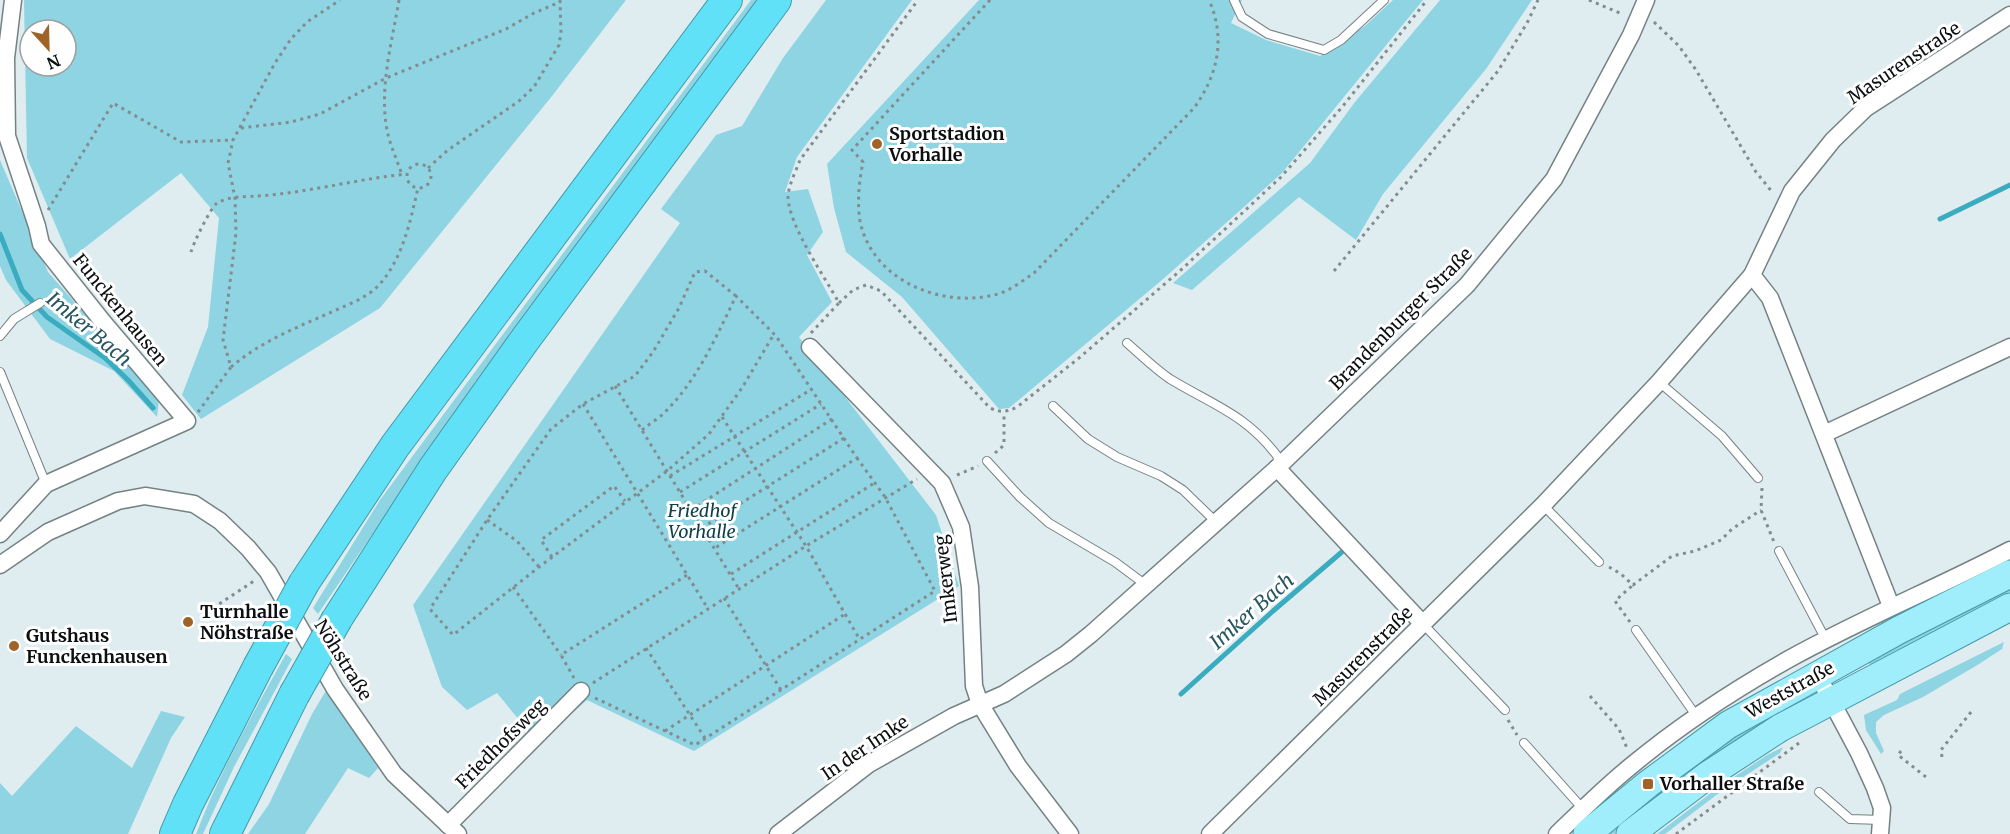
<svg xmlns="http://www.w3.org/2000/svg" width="2010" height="834" font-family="Merriweather,serif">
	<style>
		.green { fill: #8ed4e2; fill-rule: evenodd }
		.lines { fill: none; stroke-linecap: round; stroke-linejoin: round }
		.stream { stroke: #3bacbf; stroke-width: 5 }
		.service-casing { stroke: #758284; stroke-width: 10 }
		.minor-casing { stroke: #758284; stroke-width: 19 }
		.primary-casing { stroke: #4398a7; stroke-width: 29 }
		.motorway-casing { stroke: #4398a7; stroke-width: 32 }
		.path { stroke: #838c8e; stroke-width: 3; stroke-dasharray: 3 4.5; stroke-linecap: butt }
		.service { stroke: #fff; stroke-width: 8 }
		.minor { stroke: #fff; stroke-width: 16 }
		.primary { stroke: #a0edfb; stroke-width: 27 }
		.motorway { stroke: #61e1f8; stroke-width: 30 }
		.motorway-bridge-casing { stroke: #4398a7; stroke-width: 32; stroke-linecap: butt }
		.motorway-bridge { stroke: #61e1f8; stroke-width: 30 }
		.poi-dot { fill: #a06327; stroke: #fff; stroke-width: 2 }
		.labels { text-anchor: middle; stroke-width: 6; stroke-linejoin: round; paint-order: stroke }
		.street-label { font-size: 18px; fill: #0b0f10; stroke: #fff }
		.poi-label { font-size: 18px; font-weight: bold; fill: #0b0f10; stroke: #fff; text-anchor: start }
		.park-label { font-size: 18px; font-style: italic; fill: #0f414a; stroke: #fff }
		.water-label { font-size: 20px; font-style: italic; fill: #285760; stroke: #fff }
	</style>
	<rect width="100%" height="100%" fill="#dfedf0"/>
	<!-- green -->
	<g class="green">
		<path d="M24 0H626L552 96 380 308 201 419 182 395 208 327 219 218 181 173 70 259 27 158ZM30 30H66V66H30Z"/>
		<path d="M751 0H758L475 383 318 614 313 608 380 500Z"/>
		<path d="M826 0H912L797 157 785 192 808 189 823 232 807 255 832 302 799 337 936 515 959 586 694 751 587 700 538 743 497 693 467 710 442 687 413 605 680 223 661 209 716 135 742 126 783 58Z"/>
		<path d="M979 0H1242L1231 23 1266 40 1320 56 1365 26 1393 0H1423L1282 173 1162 280 1009 408 999 409 902 297 846 252 834 208 827 164Z"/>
		<path d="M1440 0H1532L1486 69 1383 194 1356 240 1299 197 1192 290 1173 283 1310 163 1355 102Z"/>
		<path d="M0 160 48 272 159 399 157 417 114 371 50 339 6 280 0 266Z"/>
		<path d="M2010 584V592L1870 665 1867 659Z"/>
		<path d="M2004 642 2002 649 1979 664 1923 697 1884 715 1876 722V733L1884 751 1881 754 1866 730 1864 715 1897 700 1900 694Z"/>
		<path d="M286 654 292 659 234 767 203 834H196C220 771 253 713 286 654Z"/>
		<path d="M327 689 378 768 369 778 348 768 305 834H248L269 804 312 714Z"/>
		<path d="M161 711 185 717 171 738 128 834H0V783L12 796 76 726 132 768Z"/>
		<path d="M1765 715 1769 721 1645 808 1614 834H1602L1640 802Z"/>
		<path d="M1783 747 1780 753 1719 793 1665 834H1657L1716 789 1767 755Z"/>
	</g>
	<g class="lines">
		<!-- stream -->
		<g class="stream">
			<path d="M1940 219 2010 185"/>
			<path d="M0 234 22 290 47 317 105 358 128 380 153 408"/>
			<path d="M1181 694 1273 611 1343 551"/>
		</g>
		<defs>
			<g id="service">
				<path d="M1234 0 1242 17 1268 34 1324 50 1341 40 1384 0"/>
				<path d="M0 336 14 319 40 303"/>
				<path d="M1127 343C1141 355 1155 369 1170 379 1213 405 1247 415 1278 457L1277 467"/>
				<path d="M0 372 46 484"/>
				<path d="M1659 382 1722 436 1758 478"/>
				<path d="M1053 406 1088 439 1117 457 1161 476 1183 490 1216 522"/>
				<path d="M987 461 1020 497 1049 523 1115 562 1146 585"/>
				<path d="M1543 505 1599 562"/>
				<path d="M1779 551 1826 640"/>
				<path d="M1423 624 1505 710"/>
				<path d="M1636 630 1697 717"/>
				<path d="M1524 743 1583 809"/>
				<path d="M1819 792 1850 819 1882 820"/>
			</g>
			<g id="minor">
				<path d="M1752 275 1770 298 1891 606"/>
				<path d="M810 347 942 483 961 527 970 587 974 686 980 704 1018 766 1070 834"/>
				<path d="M1824 434 2010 347"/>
				<path d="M1277 468 1423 624"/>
				<path d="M0 534 46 484 187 421 103 322 41 244 37 226 7 136 6 58 13 0"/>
				<path d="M0 565 48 532 118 501 145 496 194 504 220 521 248 548 268 572 335 689 394 774 458 834"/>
				<path d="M1817 674 1859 753 1875 788 1882 808 1880 834"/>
				<path d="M448 825 581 691"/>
				<path d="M778 834 869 764 954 716 1004 694 1066 654 1091 634 1277 468 1467 285 1554 179 1631 35 1646 0"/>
				<path d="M1210 834 1543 505 1659 382 1752 275 1792 191 1833 140 1866 108 2010 15"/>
				<path d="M1557 834C1581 811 1605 787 1631 766 1679 726 1734 690 1789 659 1861 619 1937 588 2010 550"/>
			</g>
			<g id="primary">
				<path d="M1587 834 1648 784 1728 725 1899 630 2010 574"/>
				<path d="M1630 834 1708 775 1780 728 2010 607"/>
			</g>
			<g id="motorway">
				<path d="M304 583 395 446 727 0"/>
				<path d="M337 619 433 469 524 341 776 0"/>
				<path d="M175 834 188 804 258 667"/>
				<path d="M225 834 294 695"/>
			</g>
		</defs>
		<!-- service casing -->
		<use href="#service" class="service-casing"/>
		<!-- minor casing -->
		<use href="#minor" class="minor-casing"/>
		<!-- primary casing -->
		<use href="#primary" class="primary-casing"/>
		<!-- motorway casing -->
		<use href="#motorway" class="motorway-casing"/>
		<!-- path -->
		<g class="path">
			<path d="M399 0C392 42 379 88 387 130 390 145 397 160 402 175"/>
			<path d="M990 0 852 150 863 162C859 181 857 202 860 221 872 280 940 308 994 295 1009 292 1022 281 1034 273L1194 108C1218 75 1226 38 1209 0"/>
			<path d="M1589 0 1622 14"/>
			<path d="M1654 22 1679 46 1696 70 1756 172 1773 193"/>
			<path d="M241 128 291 122 320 114 386 78 506 29 534 13 560 2"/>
			<circle cx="419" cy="176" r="12"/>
			<path d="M428 168 448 150 519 101 534 87 559 45 561 33 560 0"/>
			<path d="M48 210 113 103 181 142 233 140"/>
			<path d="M191 252C193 244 210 209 216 204 227 196 244 197 257 196 307 193 356 179 407 174"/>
			<path d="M1334 271 1498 71 1527 23 1538 0"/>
			<path d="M736 296 705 271 695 272 679 308 653 352 635 376 583 404 551 429 487 520 430 609 453 635 539 567 667 471 709 434 742 388 774 334"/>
			<path d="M839 303 853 290 866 285 881 291 990 408C1001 413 1007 412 1017 407L1079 358 1182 269 1281 177 1343 106 1427 0"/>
			<path d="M811 333 839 303C825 277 788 225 788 196 789 184 796 171 800 160L918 0"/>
			<path d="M231 367C259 343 293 329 327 314 344 306 366 299 379 285 403 258 410 222 418 188"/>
			<path d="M615 386 739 589"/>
			<path d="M583 404 708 609"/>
			<path d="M198 412 231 367 223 340 236 233 235 198 228 163 233 140 275 63 291 39 307 22 340 0"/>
			<path d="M722 417 806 546 860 640"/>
			<path d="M642 430C649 424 658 419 664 413 697 381 716 337 736 296L776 336 857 458 715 548"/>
			<path d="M995 453 1004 445V412"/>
			<path d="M957 475 978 466"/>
			<path d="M670 476 812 389"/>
			<path d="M1762 488 1761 510 1774 542"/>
			<path d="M680 492 821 404"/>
			<path d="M691 510 832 419"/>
			<path d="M487 520 517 541 539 567"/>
			<path d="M702 528 844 438"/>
			<path d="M552 557 541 540 614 486 625 501"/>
			<path d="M1609 567 1621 574 1633 585 1672 556 1695 551 1721 540 1732 529 1761 510"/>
			<path d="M731 574 876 482"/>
			<path d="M513 587 561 655"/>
			<path d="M724 598 781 690"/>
			<path d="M213 608 254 581"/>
			<path d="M1630 622 1615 601 1633 585"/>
			<path d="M646 648 705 738"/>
			<path d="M574 678 561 655 687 575"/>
			<path d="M593 683 806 546 917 479"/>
			<path d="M1590 696 1619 729 1627 748"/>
			<path d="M595 698 695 745 935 591 885 497 857 458"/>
			<path d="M1508 720 1517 735"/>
			<path d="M665 731 845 614"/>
			<path d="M1901 751 1898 755 1926 777"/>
			<path d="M1942 757 1941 750 1971 712"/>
			<path d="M1676 834 1799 743"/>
		</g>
		<!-- service -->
		<use href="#service" class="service"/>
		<!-- minor -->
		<use href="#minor" class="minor"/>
		<!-- primary -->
		<use href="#primary" class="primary"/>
		<!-- motorway -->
		<use href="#motorway" class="motorway"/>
		<defs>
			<g id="motorway-bridge">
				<path d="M258 667 304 583"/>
				<path d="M294 695 337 619"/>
			</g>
		</defs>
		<!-- motorway-bridge casing -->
		<use href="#motorway-bridge" class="motorway-bridge-casing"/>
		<!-- motorway-bridge -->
		<use href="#motorway-bridge" class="motorway-bridge"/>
	</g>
	<!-- markers -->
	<g class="poi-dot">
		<circle cx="877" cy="144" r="6"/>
		<circle cx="188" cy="622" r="6"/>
		<circle cx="14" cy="646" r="6"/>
		<rect x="1642" y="778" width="12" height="12" rx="3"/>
	</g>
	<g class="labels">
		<!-- street labels -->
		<g class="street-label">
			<text transform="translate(1904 63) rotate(-34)" y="6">Masurenstraße</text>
			<text transform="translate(120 310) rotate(51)" y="6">Funckenhausen</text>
			<text transform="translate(1401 319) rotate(-45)" y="6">Brandenburger Straße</text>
			<text transform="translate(946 579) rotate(-97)" y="6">Imkerweg</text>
			<text transform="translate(1363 656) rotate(-45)" y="6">Masurenstraße</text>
			<text transform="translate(343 660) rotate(58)" y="6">Nöhstraße</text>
			<text transform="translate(1790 690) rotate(-29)" y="6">Weststraße</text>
			<text transform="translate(501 744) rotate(-45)" y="6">Friedhofsweg</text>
			<text transform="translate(865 748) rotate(-34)" y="6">In der Imke</text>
		</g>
		<!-- poi labels -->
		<g class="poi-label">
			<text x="889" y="140">Sportstadion<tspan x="889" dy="21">Vorhalle</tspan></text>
			<text x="200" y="618">Turnhalle<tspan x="200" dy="21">Nöhstraße</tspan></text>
			<text x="26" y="642">Gutshaus<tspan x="26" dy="21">Funckenhausen</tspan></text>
			<text x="1660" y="790">Vorhaller Straße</text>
		</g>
		<!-- park labels -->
		<g class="park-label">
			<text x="702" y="517">Friedhof<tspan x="702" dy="21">Vorhalle</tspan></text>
		</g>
		<!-- water labels -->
		<g class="water-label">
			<text transform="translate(89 329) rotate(40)" y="7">Imker Bach</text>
			<text transform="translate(1252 611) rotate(-41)" y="7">Imker Bach</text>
		</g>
	</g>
	<!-- north arrow -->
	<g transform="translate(48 48) rotate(158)"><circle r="28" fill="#ffffff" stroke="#9d9f9f" stroke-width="1.5"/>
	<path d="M0-4.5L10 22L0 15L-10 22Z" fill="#a06327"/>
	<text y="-9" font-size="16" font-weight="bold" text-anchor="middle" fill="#0b0f10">N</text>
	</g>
</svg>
